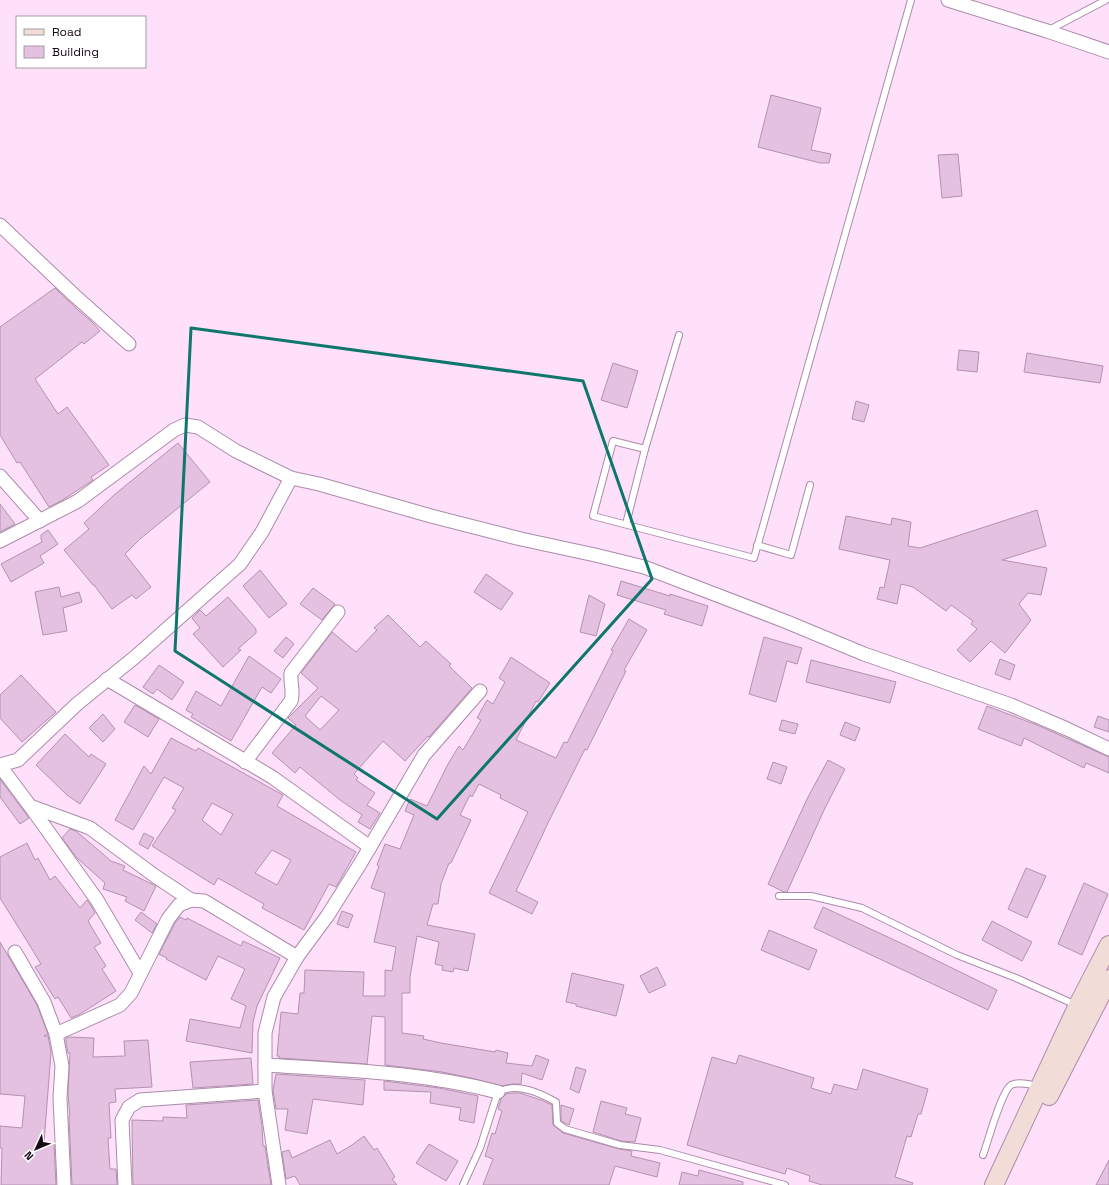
<svg xmlns="http://www.w3.org/2000/svg" width="1109" height="1185" font-family="'Space Grotesk',sans-serif">
	<style>
		.building { fill: #e5c1e1; stroke: #b391af; fill-rule: evenodd }
		.lines { fill: none; stroke-linecap: round; stroke-linejoin: round }
		.service-casing { stroke: #ac8ba9; stroke-width: 8 }
		.minor-casing { stroke: #ac8ba9; stroke-width: 15 }
		.secondary-casing { stroke: #ac8ba9; stroke-width: 20 }
		.service { stroke: #fff; stroke-width: 6 }
		.minor { stroke: #fff; stroke-width: 13 }
		.secondary { stroke: #f2dcd8; stroke-width: 18 }
		.marked { fill: none; stroke: #0f766e; stroke-width: 3; stroke-linejoin: round }
	</style>
	<rect width="100%" height="100%" fill="#fee0fa"/>
	<!-- building -->
	<g class="building">
		<path d="M771 95 821 108 811 150 831 154 829 163H820L758 147Z"/>
		<path d="M958 154 962 196 942 198 938 155Z"/>
		<path d="M55 288 78 310 93 323 100 331 84 344 82 342 35 379 58 414 67 407 109 465 91 477 93 480 61 501 49 507 20 462 17 463 0 435V327Z"/>
		<path d="M959 350 979 352 977 372 957 370Z"/>
		<path d="M1027 353 1103 366 1100 383 1024 372Z"/>
		<path d="M613 363 638 371 627 408 601 400Z"/>
		<path d="M856 401 869 405 864 422 852 419Z"/>
		<path d="M178 443 210 482 140 539 125 554 151 587 136 599 132 595 112 609 94 585H93L64 550 89 529 84 523 114 495Z"/>
		<path d="M0 504 15 524 0 532Z"/>
		<path d="M1037 510 1046 546 1002 560 1047 568 1041 595 1028 593 1019 604 1031 620 1005 653 991 641 970 662 957 650 977 629 971 624 973 621 951 605 946 611 913 587 901 584 897 604 877 599 880 587 884 588 890 560 839 549 846 516 891 525 892 518 911 522 908 546 920 548Z"/>
		<path d="M48 530 58 544 40 556 44 563 11 582 1 564 42 542 41 539V535Z"/>
		<path d="M260 570 287 604 269 618 243 586Z"/>
		<path d="M486 574 513 593 501 610 474 592Z"/>
		<path d="M621 581 670 596V594L708 606 702 626 664 614 666 610 617 595Z"/>
		<path d="M59 587 61 597 79 592 82 602 63 608 67 631 43 635 35 592Z"/>
		<path d="M313 588 335 604 322 620 300 604Z"/>
		<path d="M589 595 605 604 596 636 580 632Z"/>
		<path d="M228 597 256 629V633L238 649 241 650 223 667 193 634 200 628 192 618 200 610 206 616Z"/>
		<path d="M388 615 420 647 426 641 451 664 449 666 472 688 429 737 428 736 405 761 383 741 354 774 358 778 356 780 375 793 367 805 380 813 370 829 358 822 362 815 340 800 300 767 295 773 272 753 296 725 288 718 318 688 301 673 332 632 356 652 377 630 374 628ZM321 696 339 710 320 730 305 716Z"/>
		<path d="M629 619 647 630 624 670 626 671 587 750 585 749 548 823 516 891 538 902 532 914 489 893 528 812 500 798 501 795 479 784 472 797 470 795 460 815 471 820 451 863H449L441 884 438 904H433L427 925 475 934 468 971 454 968 453 972 442 970 443 966 435 964 439 942 417 936 410 977V993H402V1033L424 1036 423 1039 441 1043 495 1052 496 1050 508 1053 506 1063 532 1066 536 1055 549 1060 542 1080 522 1073 521 1084H512L502 1086 471 1078 442 1072 385 1065V1017L372 1016 367 1064 279 1058V1056H277L281 1012 298 1014 300 993H304L305 970 364 972 363 996H385V970L392 971 396 947 374 942 385 893 371 888 379 866 377 865 385 844 400 849 414 815 405 811 410 799 427 806 448 764 459 746 463 750 481 720 477 718 487 700 493 704 505 682 499 678 511 657 550 683 538 702 536 701 516 740 556 758 564 742 567 743 613 651 611 650Z"/>
		<path d="M286 637 294 644 283 658 274 651Z"/>
		<path d="M764 637 802 648 797 664 787 661 776 702 749 694Z"/>
		<path d="M249 656 281 679 271 693 262 687 231 741 191 717 193 714 186 710 196 691 221 706Z"/>
		<path d="M1000 659 1015 665 1010 680 995 674Z"/>
		<path d="M811 660 896 682 890 703 806 682Z"/>
		<path d="M159 665 184 682 172 700 157 689 153 694 143 687Z"/>
		<path d="M21 675 56 712 22 742 0 718V695Z"/>
		<path d="M135 705 159 719 148 737 124 722Z"/>
		<path d="M987 706 1037 725 1109 757V773L1086 763 1084 768 1024 738 1021 746 978 729Z"/>
		<path d="M103 714 115 729 103 742 89 728Z"/>
		<path d="M1098 716 1109 720V732L1094 727Z"/>
		<path d="M782 720 798 724 795 734 779 730Z"/>
		<path d="M845 722 860 728 855 741 840 735Z"/>
		<path d="M65 734 89 757 91 754 106 764 80 804 67 795 36 765Z"/>
		<path d="M171 738 196 751 198 748 283 795 277 806 356 852 336 887 329 884 304 930 262 908 264 904 218 878 214 885 152 846 176 810 172 808 184 788 164 777 133 830 115 820 144 766 151 774ZM212 803 233 814 221 835 202 820ZM272 850 291 860 277 885 255 873Z"/>
		<path d="M828 760 845 769 825 808 787 892H784L768 884 807 799Z"/>
		<path d="M773 762 787 767 781 784 767 779Z"/>
		<path d="M0 779 29 818 20 824 0 797Z"/>
		<path d="M70 829 76 831 111 861 125 866 123 870 156 886 144 911 125 901 127 897 103 889 105 883 77 858 62 838Z"/>
		<path d="M144 833 154 838 148 849 139 844Z"/>
		<path d="M27 843 35 860 38 858 50 880 55 876 80 908 87 900 90 904 95 913 88 921 101 943 94 947 106 966 102 969 116 991 80 1014 71 1018 58 997 55 999 35 967 41 964 27 941 0 898V857Z"/>
		<path d="M1026 868 1046 876 1027 918 1008 909Z"/>
		<path d="M1084 883 1108 894 1082 955 1058 944Z"/>
		<path d="M823 907 905 945 997 990 988 1010 814 928Z"/>
		<path d="M342 911 353 915 348 928 337 924Z"/>
		<path d="M141 912 157 924 152 933 135 920Z"/>
		<path d="M180 917 186 920 187 918 241 946 243 941 280 958 257 1006 253 1022 252 1053 186 1041 190 1019 240 1028 246 1006 231 999 245 969 218 956 206 980 166 959 167 958 159 954 175 923Z"/>
		<path d="M992 921 1032 942 1022 961 982 940Z"/>
		<path d="M769 930 817 950 809 970 761 950Z"/>
		<path d="M0 942 37 1005 48 1034 44 1036H48L51 1052 44 1143 54 1144 56 1185H1L2 1148H0V1126L22 1128 25 1096 0 1094Z"/>
		<path d="M657 967 666 985 649 993 640 976Z"/>
		<path d="M572 973 624 985 616 1016 576 1006V1004L566 1002Z"/>
		<path d="M69 1037 94 1038 93 1057 125 1056 124 1041 148 1040 152 1087 115 1089 116 1102 109 1103 111 1138H108L110 1169H116L117 1185H72L69 1116H70L68 1094 70 1053H68L66 1043V1038Z"/>
		<path d="M739 1055 814 1078 811 1088 831 1094 834 1084 857 1090 863 1069 928 1089 921 1114H918L911 1137 907 1136 895 1177 913 1183 912 1185H822L809 1181 810 1176 787 1168 785 1174 687 1145 712 1057 736 1064Z"/>
		<path d="M251 1058 253 1084 193 1088 190 1062Z"/>
		<path d="M576 1067 586 1070 579 1093 570 1089Z"/>
		<path d="M276 1074 365 1080 363 1105 313 1099 307 1134 285 1130 288 1109H276L273 1090Z"/>
		<path d="M384 1081 439 1088 478 1096 474 1123 459 1120 461 1108 430 1103 431 1092 384 1090Z"/>
		<path d="M513 1093H520L541 1100 552 1105 553 1125 563 1133 619 1149 632 1151 631 1156 660 1163 657 1177 615 1166 609 1185H483L493 1159 485 1156 492 1133 495 1134 502 1111 498 1109 501 1099 506 1094Z"/>
		<path d="M258 1100 262 1126 263 1146H265L271 1185H133L132 1120 163 1121V1117L187 1118 186 1105Z"/>
		<path d="M601 1101 627 1108 625 1114 641 1118 635 1142 621 1141 593 1132Z"/>
		<path d="M561 1105 574 1109 569 1125 561 1121Z"/>
		<path d="M364 1136 374 1150 377 1148 395 1177 392 1179 397 1185H300L295 1176 286 1179 282 1152 289 1150 292 1158 330 1140 337 1154 352 1145Z"/>
		<path d="M429 1144 458 1161 446 1181 416 1163Z"/>
		<path d="M1109 1160V1185H1096Z"/>
		<path d="M699 1170 743 1182V1185H679L682 1172 698 1176Z"/>
	</g>
	<g class="lines">
		<defs>
			<g id="service">
				<path d="M1049 30 1106 0"/>
				<path d="M645 449 679 335"/>
				<path d="M626 524 645 449 613 441 593 516 754 558 911 0"/>
				<path d="M757 545 791 555 810 485"/>
				<path d="M779 896H811L862 908 957 955 1016 978 1076 1005"/>
				<path d="M983 1155C988 1142 1001 1092 1011 1085 1018 1081 1031 1085 1039 1086"/>
				<path d="M463 1185 480 1148 498 1092C517 1082 540 1093 556 1102L557 1123 565 1129 620 1145 660 1150 785 1185"/>
			</g>
			<g id="minor">
				<path d="M948 0 1047 31 1109 52"/>
				<path d="M0 225 74 295 129 344"/>
				<path d="M0 476 40 521"/>
				<path d="M0 541 78 501 174 430 185 425 198 427 236 451 291 478 319 484 431 516 521 539 595 555 644 567 787 622 864 654 1011 705 1067 729 1109 749"/>
				<path d="M107 679 272 777 370 847"/>
				<path d="M245 762 291 701C294 692 290 683 291 673L338 612"/>
				<path d="M0 765 18 760 77 704 135 657 240 564 262 532 291 478"/>
				<path d="M0 766 30 806 97 900 140 973"/>
				<path d="M30 806 90 828 155 876 191 900"/>
				<path d="M15 952 44 1002 56 1034 62 1066 60 1098 64 1185"/>
				<path d="M56 1034 120 1005 131 993 168 919 179 905 191 900 204 901 297 957"/>
				<path d="M265 1065C343 1070 422 1072 498 1092"/>
				<path d="M125 1185 122 1120 129 1107 140 1100 265 1091"/>
				<path d="M279 1185 265 1091V1033L274 997 297 957 328 915 360 864 424 755 480 691"/>
			</g>
			<g id="secondary">
				<path d="M1049 1096 1109 979"/>
				<path d="M994 1185 1078 1005 1109 945"/>
			</g>
		</defs>
		<!-- service casing -->
		<use href="#service" class="service-casing"/>
		<!-- minor casing -->
		<use href="#minor" class="minor-casing"/>
		<!-- secondary casing -->
		<use href="#secondary" class="secondary-casing"/>
		<!-- service -->
		<use href="#service" class="service"/>
		<!-- minor -->
		<use href="#minor" class="minor"/>
		<!-- secondary -->
		<use href="#secondary" class="secondary"/>
	</g>
	<!-- marked area -->
	<path class="marked" d="M191 328 583 381 652 579 437 819 175 651Z"/>
	<!-- legend -->
	<rect x="16" y="16" width="130" height="52" fill="#ffffff" stroke="#a29da1"/>
	<rect x="24" y="29" width="20" height="6" fill="#f2dcd8" stroke="#a29da1"/>
	<text x="52" y="36" font-size="12" fill="#160a15">Road</text>
	<rect x="24" y="46" width="20" height="12" fill="#e5c1e1" stroke="#a29da1"/>
	<text x="52" y="56" font-size="12" fill="#160a15">Building</text>
	<!-- north arrow -->
	<g transform="translate(36 1149) rotate(226)" stroke="#ffffff" stroke-width="3" paint-order="stroke">
	<path d="M0-3L7 15L0 10L-7 15Z" fill="#160a15"/>
	<text y="-6" font-size="11" font-weight="bold" text-anchor="middle" fill="#160a15">N</text>
	</g>
</svg>
